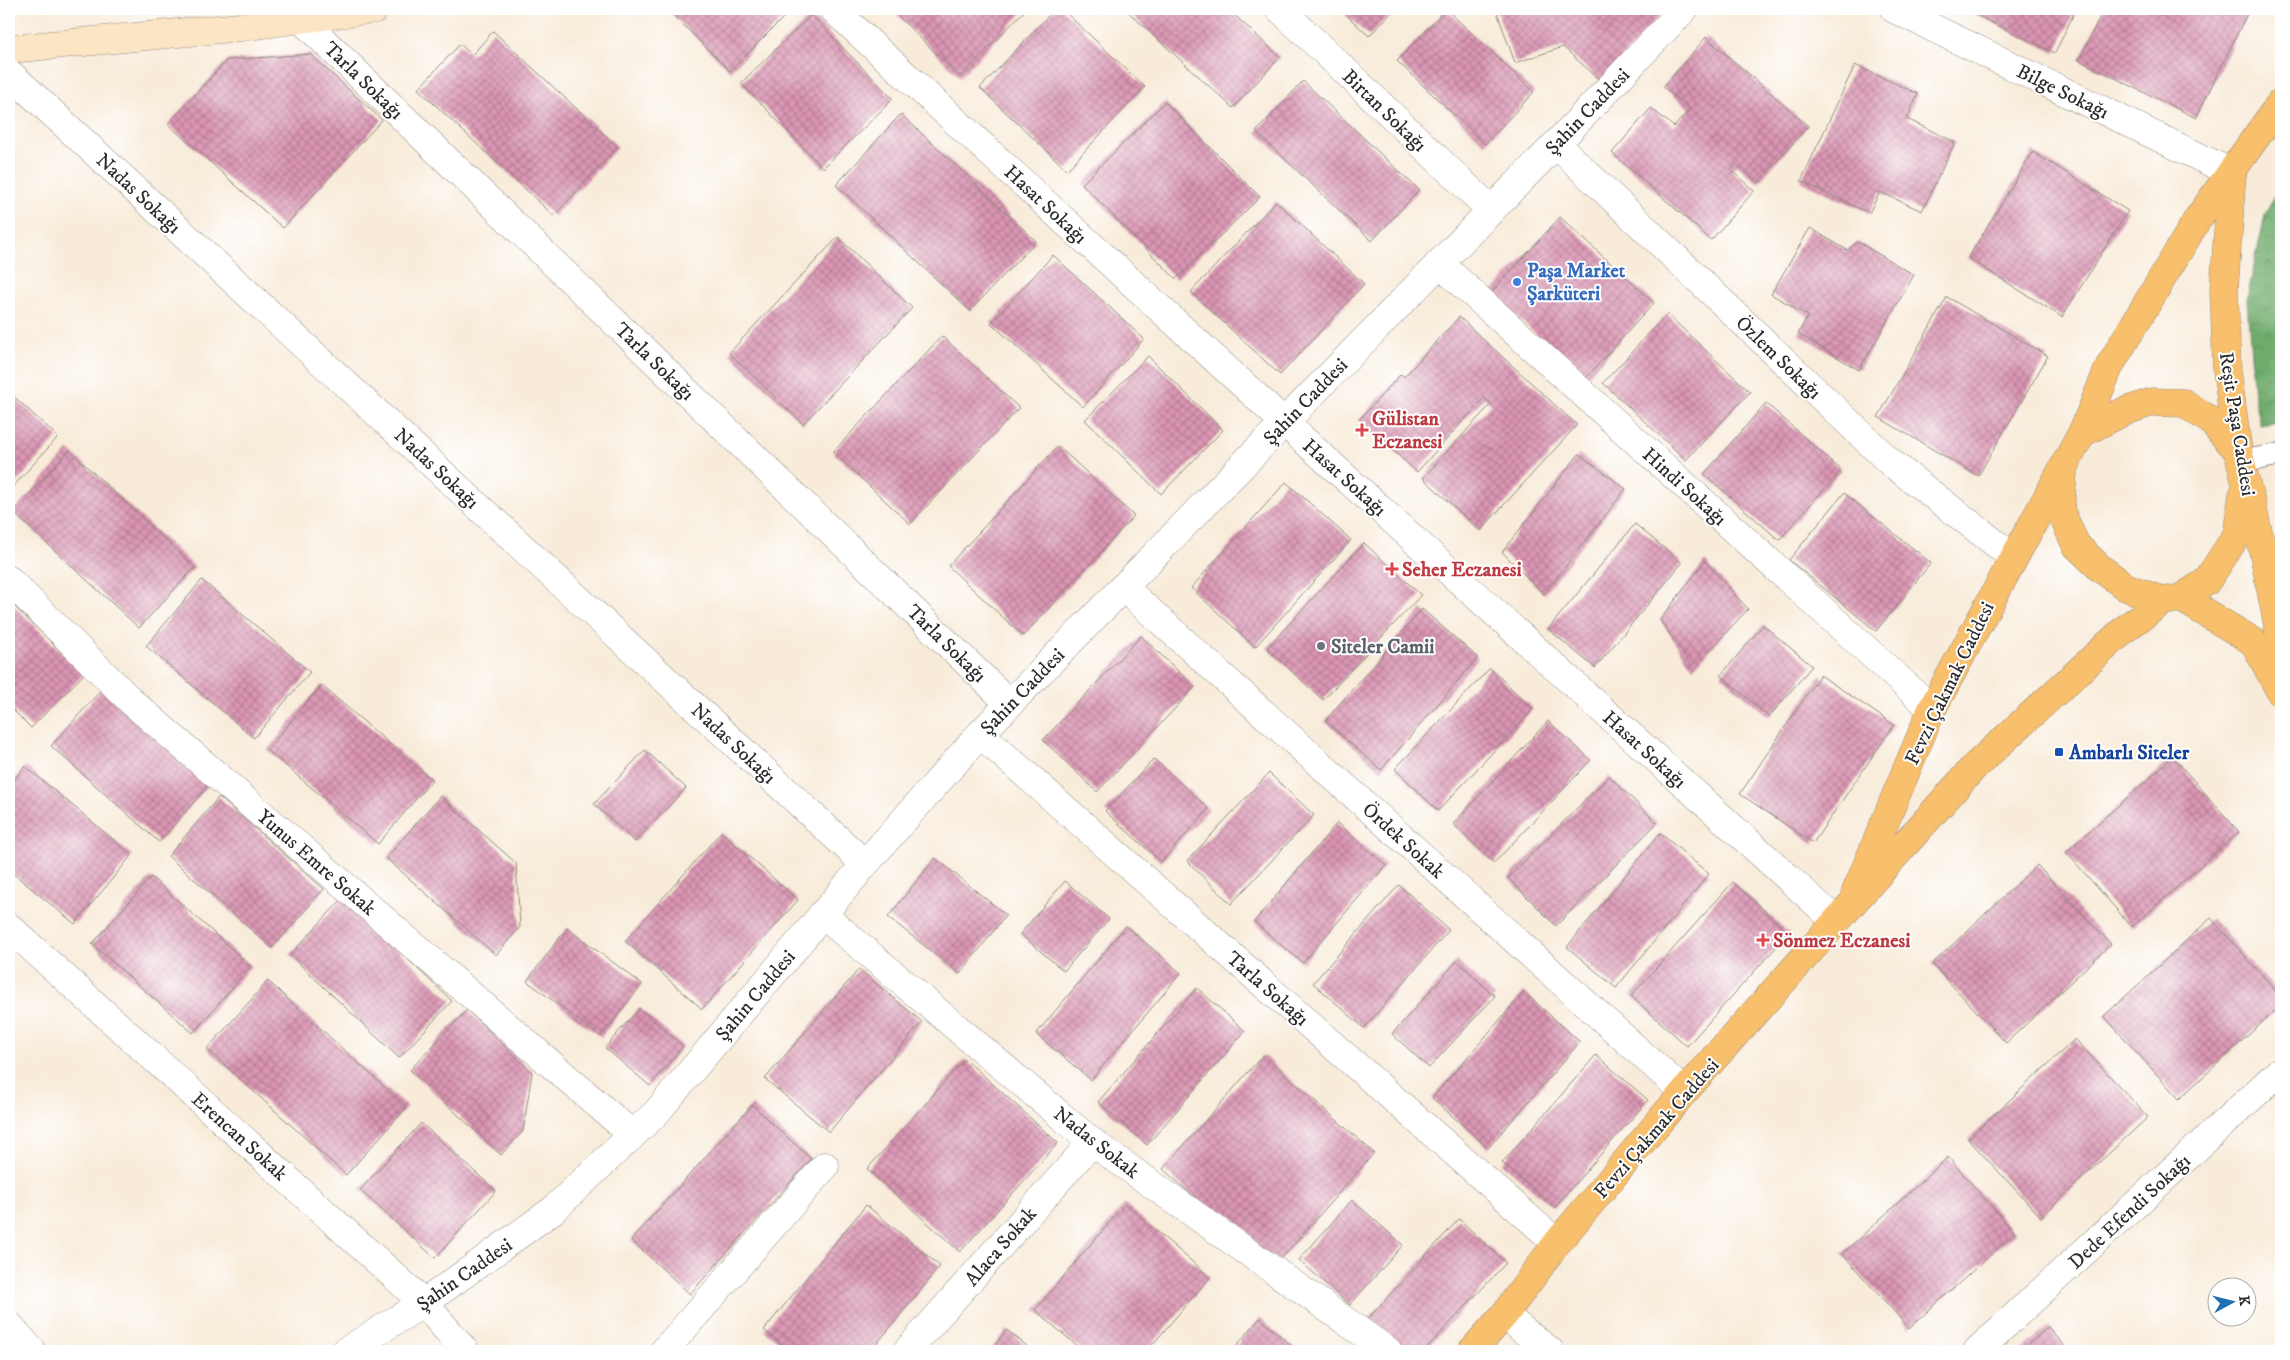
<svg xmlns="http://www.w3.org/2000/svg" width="2290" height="1360" font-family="'IM FELL DW Pica',serif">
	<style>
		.forest { fill: url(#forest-crowns); stroke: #4e6c4c }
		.building { fill: url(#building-cross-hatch) }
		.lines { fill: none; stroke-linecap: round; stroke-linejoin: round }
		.lane-casing { stroke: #928b82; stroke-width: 24 }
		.street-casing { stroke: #928b82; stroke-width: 29 }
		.secondary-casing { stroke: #928b82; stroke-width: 29 }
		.primary-casing { stroke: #928b82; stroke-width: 29 }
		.lane { stroke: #fff; stroke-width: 22 }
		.street { stroke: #fff; stroke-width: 28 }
		.secondary { stroke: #fce5c4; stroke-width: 28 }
		.primary { stroke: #f8bf6c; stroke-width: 28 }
		.shop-dot { fill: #3f7fe0; stroke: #fff; stroke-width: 2 }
		.health-dot { fill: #e0444e; stroke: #fff; stroke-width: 2 }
		.worship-dot { fill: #6b7280; stroke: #fff; stroke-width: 2 }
		.transit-dot { fill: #1a4fb4; stroke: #fff; stroke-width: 2 }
		.labels { text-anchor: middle; stroke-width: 4; stroke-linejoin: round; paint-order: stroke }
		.street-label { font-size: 20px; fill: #2b2b2b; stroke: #fff }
		.shop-label { font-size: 20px; font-weight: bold; fill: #366cbe; stroke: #fff; text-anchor: start }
		.health-label { font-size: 20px; font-weight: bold; fill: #be3a42; stroke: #fff; text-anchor: start }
		.worship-label { font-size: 20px; font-weight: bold; fill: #5b616d; stroke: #fff; text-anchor: start }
		.transit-label { font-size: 20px; font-weight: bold; fill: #164399; stroke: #fff; text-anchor: start }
	</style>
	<defs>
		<pattern id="forest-crowns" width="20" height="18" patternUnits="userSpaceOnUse" patternTransform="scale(1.25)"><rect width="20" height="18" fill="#70ac6c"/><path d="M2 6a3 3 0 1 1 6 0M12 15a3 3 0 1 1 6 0" fill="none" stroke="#5c8c59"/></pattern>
		<pattern id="building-cross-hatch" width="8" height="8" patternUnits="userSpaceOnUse" patternTransform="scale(1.25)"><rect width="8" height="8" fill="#dc96b4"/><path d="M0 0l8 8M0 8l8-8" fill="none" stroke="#b37b93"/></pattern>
	</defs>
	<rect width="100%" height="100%" fill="#fff"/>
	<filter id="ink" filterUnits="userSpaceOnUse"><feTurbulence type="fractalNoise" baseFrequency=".02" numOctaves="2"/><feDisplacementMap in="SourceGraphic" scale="10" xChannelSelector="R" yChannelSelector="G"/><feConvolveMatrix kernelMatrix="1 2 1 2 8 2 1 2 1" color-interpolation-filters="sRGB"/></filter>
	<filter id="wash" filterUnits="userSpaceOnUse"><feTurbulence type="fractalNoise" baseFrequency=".0096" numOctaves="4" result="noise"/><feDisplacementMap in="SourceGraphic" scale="20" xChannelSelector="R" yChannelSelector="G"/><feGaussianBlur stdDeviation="1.12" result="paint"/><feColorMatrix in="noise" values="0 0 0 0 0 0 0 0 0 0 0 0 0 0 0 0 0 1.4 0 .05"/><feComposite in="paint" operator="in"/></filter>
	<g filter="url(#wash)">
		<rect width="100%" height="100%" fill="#f8ebd9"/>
		<!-- forest -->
		<path class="forest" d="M2281 181V422L2260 425 2254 398 2247 299 2265 215Z"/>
		<g id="blocks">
			<!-- building -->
			<g class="building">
				<path d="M667 9H792L730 71Z"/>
				<path d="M891 9H1026L960 77Z"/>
				<path d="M1055 9H1062L1145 87 1067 170 980 88Z"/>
				<path d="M1125 9H1228L1280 57 1233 108Z"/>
				<path d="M1340 9H1395L1369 36Z"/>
				<path d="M1446 9 1534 92 1485 144 1397 61Z"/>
				<path d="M1496 9H1666L1601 81 1563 47 1515 63Z"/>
				<path d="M1964 9H2076L2055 53Z"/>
				<path d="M2104 9H2236L2247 14 2196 118 2079 60Z"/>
				<path d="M811 15 893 99 823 168 741 83Z"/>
				<path d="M493 31 618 147 554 216 418 89 460 44 472 55Z"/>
				<path d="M1706 37 1808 126 1758 183 1736 164 1731 170 1754 191 1711 240 1612 153 1651 108 1674 127 1690 109 1663 87Z"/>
				<path d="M310 54 382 120 283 228 168 124 227 60Z"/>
				<path d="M1855 65 1918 94 1907 119 1955 142 1922 211 1880 192 1869 213 1801 181Z"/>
				<path d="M1303 81 1419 190 1372 241 1256 132Z"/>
				<path d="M1165 102 1260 197 1176 279 1082 184Z"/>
				<path d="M901 114 1036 241 970 311 836 185Z"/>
				<path d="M2033 152 2128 211 2062 317 1968 258Z"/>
				<path d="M1276 201 1364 284 1280 375 1191 292Z"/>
				<path d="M1560 217 1654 303 1585 379 1491 293Z"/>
				<path d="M1810 228 1847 250 1858 242 1914 275 1859 370 1798 334 1808 316 1771 294Z"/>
				<path d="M838 237 912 308 803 424 729 353Z"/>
				<path d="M1053 255 1144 339 1083 407 991 323Z"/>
				<path d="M1947 297 2048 356 1978 476 1878 417Z"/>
				<path d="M1667 314 1750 392 1686 460 1603 383Z"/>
				<path d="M1459 317 1577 425 1480 531 1423 478 1491 404 1484 398 1417 472 1359 420 1401 374 1404 377Z"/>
				<path d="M942 336 1019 408 910 524 833 452Z"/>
				<path d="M1148 356 1223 430 1161 494 1085 420Z"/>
				<path d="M9 392 58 437 9 491Z"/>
				<path d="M1766 403 1841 470 1779 540 1704 474Z"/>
				<path d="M1058 446 1134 516 1023 636 948 566Z"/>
				<path d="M69 450 195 567 139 628 13 512Z"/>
				<path d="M1579 454 1626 489 1544 594 1502 552Z"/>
				<path d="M1286 482 1351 540 1255 647 1191 588Z"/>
				<path d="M1844 493 1931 563 1876 631 1789 560Z"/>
				<path d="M1635 524 1682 563 1595 668 1548 629Z"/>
				<path d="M1364 543 1421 595 1323 700 1267 648Z"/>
				<path d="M1705 561 1748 609 1693 668 1660 620Z"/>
				<path d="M202 580 310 672 254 738 146 646Z"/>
				<path d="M9 601 84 674 31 728 9 706Z"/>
				<path d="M1422 609 1478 658 1381 770 1325 721Z"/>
				<path d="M1763 625 1812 666 1769 717 1721 675Z"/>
				<path d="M1141 636 1195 687 1097 792 1043 740Z"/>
				<path d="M1490 668 1533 709 1438 811 1395 769Z"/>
				<path d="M1820 675 1894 725 1813 843 1740 794Z"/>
				<path d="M321 685 432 780 378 844 267 750Z"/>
				<path d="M102 689 210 784 159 842 51 746Z"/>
				<path d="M1548 721 1591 760 1494 863 1453 824Z"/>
				<path d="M645 750 686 788 635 842 594 804Z"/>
				<path d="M2173 757 2239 832 2132 927 2066 852Z"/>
				<path d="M1154 759 1209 809 1161 862 1105 811Z"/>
				<path d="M25 766 132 855 75 924 9 870V787Z"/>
				<path d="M1269 773 1314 815 1231 904 1187 861Z"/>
				<path d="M1609 776 1657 823 1556 926 1508 878Z"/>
				<path d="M440 796 516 863 520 927 496 955 386 858Z"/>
				<path d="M219 797 324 889 272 948 168 856Z"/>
				<path d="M1337 823 1386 865 1303 963 1254 922Z"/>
				<path d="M721 832 798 900 702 1009 625 941Z"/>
				<path d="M1660 833 1709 874 1616 988 1567 947Z"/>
				<path d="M935 858 1006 915 960 974 888 917Z"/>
				<path d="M2037 865 2111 944 2006 1043 1932 964Z"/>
				<path d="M151 877 251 966 193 1033 92 944Z"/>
				<path d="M1065 881 1109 919 1064 971 1020 934Z"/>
				<path d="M1733 882 1789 933 1687 1046 1631 996Z"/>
				<path d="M1399 885 1449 930 1364 1028 1313 983Z"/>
				<path d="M343 898 452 1001 399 1058 290 955Z"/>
				<path d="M2211 918 2281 996V1005L2179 1099 2104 1016Z"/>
				<path d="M1126 926 1181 973 1091 1080 1036 1034Z"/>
				<path d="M567 928 642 984 601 1037 527 981Z"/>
				<path d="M1457 961 1495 996 1429 1068 1392 1034Z"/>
				<path d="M859 969 922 1022 829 1132 765 1079Z"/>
				<path d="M268 981 407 1107 346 1175 207 1049Z"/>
				<path d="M1197 988 1245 1031 1147 1145 1098 1102Z"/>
				<path d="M1524 992 1580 1042 1488 1148 1432 1098Z"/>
				<path d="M639 1008 683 1046 650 1086 605 1048Z"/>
				<path d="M467 1010 532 1072 523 1131 501 1155 410 1070Z"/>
				<path d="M2075 1039 2148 1117 2041 1217 1968 1139Z"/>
				<path d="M1263 1055 1374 1153 1273 1268 1163 1169Z"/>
				<path d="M1596 1055 1648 1100 1554 1208 1502 1163Z"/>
				<path d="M965 1059 1058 1143 960 1252 867 1169Z"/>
				<path d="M752 1105 811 1159 690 1294 631 1240Z"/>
				<path d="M421 1123 496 1191 435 1258 360 1190Z"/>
				<path d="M1948 1157 2015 1233 1909 1328 1842 1254Z"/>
				<path d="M1352 1200 1403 1245 1350 1305 1299 1260Z"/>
				<path d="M1125 1204 1210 1277 1147 1351H1083L1035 1310Z"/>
				<path d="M866 1205 940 1266 871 1351H790L764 1330Z"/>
				<path d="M1459 1219 1506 1263 1424 1351H1394L1364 1323Z"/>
				<path d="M1260 1318 1298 1351H1232Z"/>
				<path d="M2048 1327 2069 1351H2021Z"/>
				<path d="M1007 1330 1033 1351H990Z"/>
			</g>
		</g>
	</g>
	<g filter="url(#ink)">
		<use href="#blocks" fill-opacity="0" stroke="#928b82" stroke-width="1"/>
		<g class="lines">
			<defs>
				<path id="lane" d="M2241 462 2281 454"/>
				<g id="street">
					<path d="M833 9 1284 422 1837 922"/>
					<path d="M1280 9 1491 210"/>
					<path d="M1894 9 2232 173"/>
					<path d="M301 19 1010 704"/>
					<path d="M9 73 865 864"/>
					<path d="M1556 144 1890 462 2013 557"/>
					<path d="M1439 263 1932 709"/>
					<path d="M9 580 133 703 633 1135"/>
					<path d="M1123 587 1684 1092"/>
					<path d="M980 734 1557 1243"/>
					<path d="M822 914 1092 1142 1388 1351"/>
					<path d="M9 927 424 1303 465 1351"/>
					<path d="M1504 1315 1550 1351"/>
					<path d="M9 1325 32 1351"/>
					<path d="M346 1351 424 1303 553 1210 656 1113 865 864 980 734 1556 144 1684 9"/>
					<path d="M664 1351 825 1166"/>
					<path d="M907 1351 1092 1142"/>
					<path d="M1977 1351 2281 1070"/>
				</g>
				<path id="secondary" d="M9 49 241 27 375 9"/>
				<g id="primary">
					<path d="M2232 173 2224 290 2227 371 2238 451 2264 555 2281 641"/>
					<path d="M2082 433 2123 412 2152 402 2184 403 2211 421 2238 451"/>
					<path d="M2063 474 2060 510 2076 545 2100 568 2126 587 2163 601 2181 598 2206 582 2237 535 2243 495"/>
					<path d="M2181 598 2254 642 2281 693"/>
					<path d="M1856 891 1932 709 2082 433 2110 365 2197 220 2281 102"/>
					<path d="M1472 1351 1504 1315 1557 1243 1684 1092 1974 767 2126 628 2163 601"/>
				</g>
			</defs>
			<!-- lane casing -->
			<use href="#lane" class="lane-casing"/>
			<!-- street casing -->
			<use href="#street" class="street-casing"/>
			<!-- secondary casing -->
			<use href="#secondary" class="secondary-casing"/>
			<!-- primary casing -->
			<use href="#primary" class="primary-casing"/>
			<!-- lane -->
			<use href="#lane" class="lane"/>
			<!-- street -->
			<use href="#street" class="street"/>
			<!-- secondary -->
			<use href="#secondary" class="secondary"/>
			<!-- primary -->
			<use href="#primary" class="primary"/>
		</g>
	</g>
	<!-- markers -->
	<circle class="shop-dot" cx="1517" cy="282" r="5"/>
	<g class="health-dot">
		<path d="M1359.5 422.5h5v5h5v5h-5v5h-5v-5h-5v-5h5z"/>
		<path d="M1389.5 561.5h5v5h5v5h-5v5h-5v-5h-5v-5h5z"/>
		<path d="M1760.5 932.5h5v5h5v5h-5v5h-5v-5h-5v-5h5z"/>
	</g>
	<circle class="worship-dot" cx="1321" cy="646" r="5"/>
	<rect class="transit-dot" x="2054" y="747" width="10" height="10" rx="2.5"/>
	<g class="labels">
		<!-- street labels -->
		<g class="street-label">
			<text transform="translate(364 80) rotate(44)" y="7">Tarla Sokağı</text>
			<text transform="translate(2063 91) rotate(26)" y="7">Bilge Sokağı</text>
			<text transform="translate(1385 110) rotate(44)" y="7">Birtan Sokağı</text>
			<text transform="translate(1587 111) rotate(-46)" y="7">Şahin Caddesi</text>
			<text transform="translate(139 193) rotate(43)" y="7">Nadas Sokağı</text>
			<text transform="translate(1046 204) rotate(43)" y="7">Hasat Sokağı</text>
			<text transform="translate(1779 357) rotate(44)" y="7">Özlem Sokağı</text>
			<text transform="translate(655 361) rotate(44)" y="7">Tarla Sokağı</text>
			<text transform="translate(1305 401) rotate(-46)" y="7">Şahin Caddesi</text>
			<text transform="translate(2238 424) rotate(81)" y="7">Reşit Paşa Caddesi</text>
			<text transform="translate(437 468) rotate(43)" y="7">Nadas Sokağı</text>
			<text transform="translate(1345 477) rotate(42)" y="7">Hasat Sokağı</text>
			<text transform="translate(1685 486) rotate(42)" y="7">Hindi Sokağı</text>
			<text transform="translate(947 643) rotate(44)" y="7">Tarla Sokağı</text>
			<text transform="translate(1949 683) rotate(-64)" y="7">Fevzi Çakmak Caddesi</text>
			<text transform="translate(1022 691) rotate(-46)" y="7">Şahin Caddesi</text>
			<text transform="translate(734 743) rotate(43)" y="7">Nadas Sokağı</text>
			<text transform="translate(1645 749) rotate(42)" y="7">Hasat Sokağı</text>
			<text transform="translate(1404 840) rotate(42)" y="7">Ördek Sokak</text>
			<text transform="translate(317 862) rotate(41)" y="7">Yunus Emre Sokak</text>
			<text transform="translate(1268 988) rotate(41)" y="7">Tarla Sokağı</text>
			<text transform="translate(755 995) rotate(-50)" y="7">Şahin Caddesi</text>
			<text transform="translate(1656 1128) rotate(-49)" y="7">Fevzi Çakmak Caddesi</text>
			<text transform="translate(240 1136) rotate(42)" y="7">Erencan Sokak</text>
			<text transform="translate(1097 1142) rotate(38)" y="7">Nadas Sokak</text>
			<text transform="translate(2129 1211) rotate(-43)" y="7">Dede Efendi Sokağı</text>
			<text transform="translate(1000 1246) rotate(-49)" y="7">Alaca Sokak</text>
			<text transform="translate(464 1274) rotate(-35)" y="7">Şahin Caddesi</text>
		</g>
		<!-- shop labels -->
		<g class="shop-label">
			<text x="1527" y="277">Paşa Market<tspan x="1527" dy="23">Şarküteri</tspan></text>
		</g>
		<!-- health labels -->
		<g class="health-label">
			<text x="1372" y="425">Gülistan<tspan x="1372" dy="23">Eczanesi</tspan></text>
			<text x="1402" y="576">Seher Eczanesi</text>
			<text x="1773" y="947">Sönmez Eczanesi</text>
		</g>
		<!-- worship labels -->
		<g class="worship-label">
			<text x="1331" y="653">Siteler Camii</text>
		</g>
		<!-- transit labels -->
		<g class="transit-label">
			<text x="2069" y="759">Ambarlı Siteler</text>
		</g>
	</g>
	<!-- margin -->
	<rect width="2290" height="1360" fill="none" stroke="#fff" stroke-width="30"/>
	<!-- north arrow -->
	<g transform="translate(2232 1302) rotate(83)"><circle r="24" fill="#ffffff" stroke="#aaaaaa"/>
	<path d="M0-4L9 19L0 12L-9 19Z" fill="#1f6fb2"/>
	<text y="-8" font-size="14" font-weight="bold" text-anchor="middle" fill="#2b2b2b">K</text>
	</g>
</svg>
